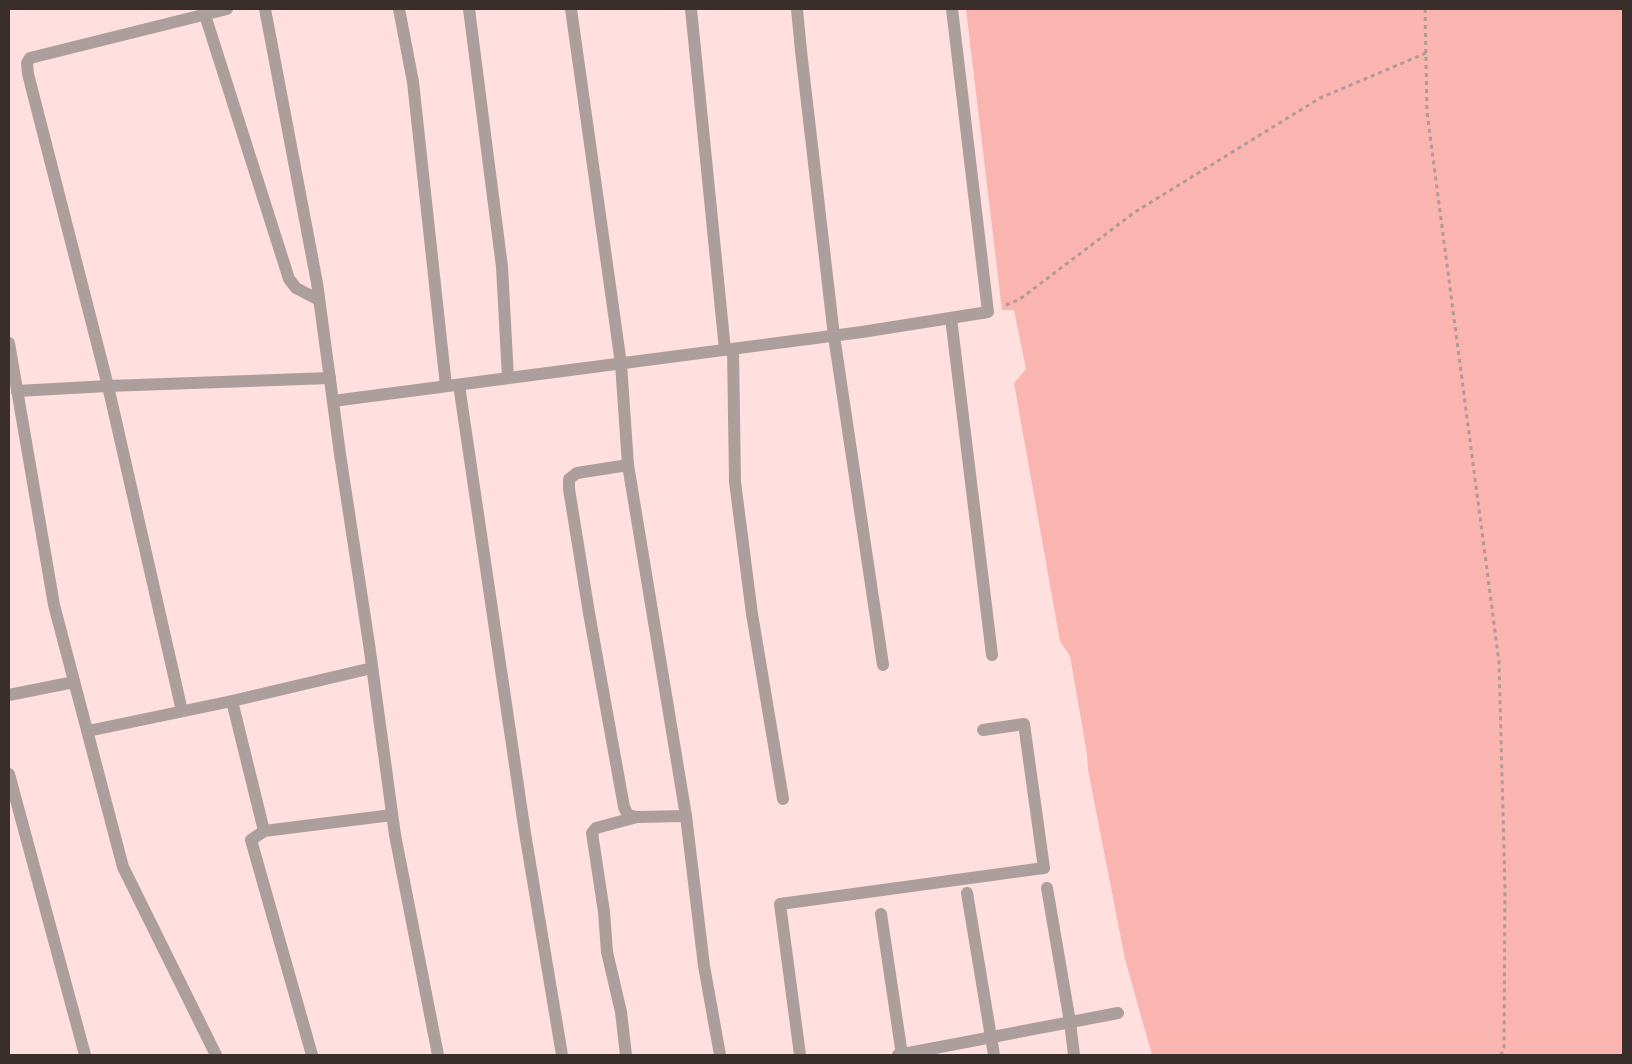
<svg xmlns="http://www.w3.org/2000/svg" width="1632" height="1064" font-family="'Roboto Condensed',sans-serif">
	<style>
		.green { fill: #fab5b0 }
		.lines { fill: none; stroke-linecap: round; stroke-linejoin: round }
		.path { stroke: #b09997; stroke-width: 3; stroke-dasharray: 4 4; stroke-linecap: butt }
		.service { stroke: #ab9e9d; stroke-width: 12 }
		.minor { stroke: #ab9e9d; stroke-width: 12 }
		.tertiary { stroke: #ab9e9d; stroke-width: 12 }
	</style>
	<rect width="100%" height="100%" fill="#ffe0de"/>
	<!-- green -->
	<path class="green" d="M966 9H1623V1055H1152L1125 959 1088 770 1087 754 1070 656 1060 641 1014 383 1026 369 1014 310H1002Z"/>
	<g class="lines">
		<!-- path -->
		<g class="path">
			<path d="M1425 9 1427 112 1499 662 1505 888 1504 1048 1501 1055"/>
			<path d="M1006 305 1020 299 1135 212 1320 98 1426 53"/>
		</g>
		<!-- service -->
		<path class="service" d="M983 730 1024 724 1044 868"/>
		<!-- minor -->
		<g class="minor">
			<path d="M265 9 317 283 340 454 369 644 395 835 438 1055"/>
			<path d="M399 9 413 82 446 386"/>
			<path d="M469 9 502 267 508 378"/>
			<path d="M571 9 621 364 628 465 577 473 569 479V489L589 613 624 807 628 815 637 817 686 816 704 966 720 1055"/>
			<path d="M691 9 725 350"/>
			<path d="M797 9 801 51 834 336 883 665"/>
			<path d="M205 15 289 279 296 288 319 300"/>
			<path d="M951 318 992 655"/>
			<path d="M733 349 735 482 752 614 783 799"/>
			<path d="M459 385 525 833 562 1055"/>
			<path d="M17 391 108 386 330 378"/>
			<path d="M333 401 862 332 988 312 952 9"/>
			<path d="M628 465 686 816"/>
			<path d="M9 695 74 682"/>
			<path d="M232 701 264 831"/>
			<path d="M182 711 108 386 28 74 27 63 30 58 227 9"/>
			<path d="M88 731 232 701 372 668"/>
			<path d="M9 774 85 1055"/>
			<path d="M1047 888 1070 1022 1074 1055"/>
			<path d="M967 893 994 1055"/>
			<path d="M881 914 902 1055"/>
			<path d="M312 1055 251 840 264 831 392 815"/>
			<path d="M626 1055 621 1012 607 952 604 912 592 833 596 828 637 817"/>
			<path d="M800 1055 780 904 1044 868"/>
			<path d="M898 1055 1118 1013"/>
		</g>
		<!-- tertiary -->
		<path class="tertiary" d="M9 343 54 605 123 867 216 1055"/>
	</g>
	<!-- border -->
	<rect width="1632" height="1064" fill="none" stroke="#3a2e2d" stroke-width="20"/>
</svg>
